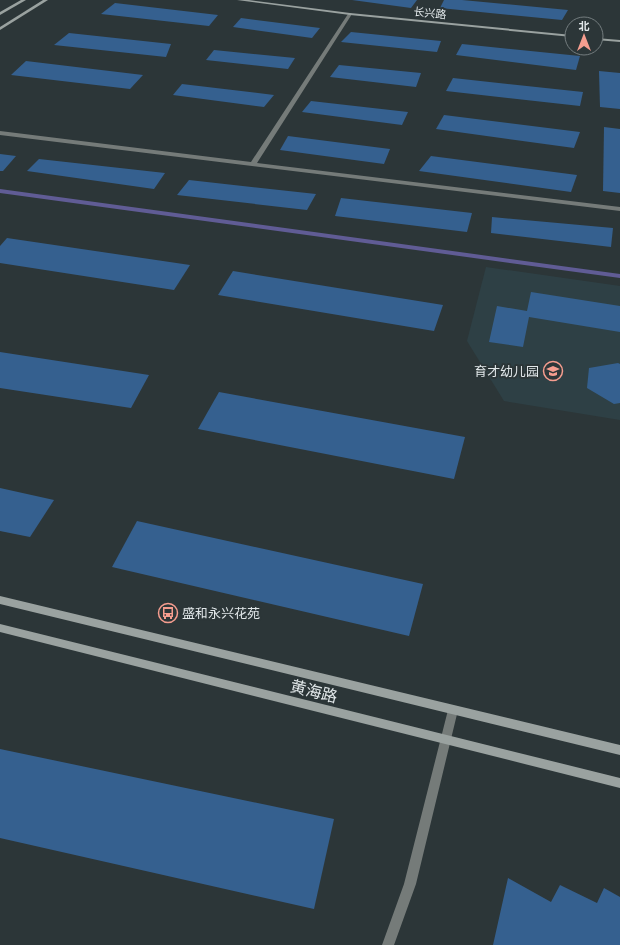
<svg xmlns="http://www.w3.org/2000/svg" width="620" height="945" font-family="'Playfair Display','Noto Sans SC',serif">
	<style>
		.built { fill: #2e4045 }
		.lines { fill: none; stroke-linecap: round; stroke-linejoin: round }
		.stream { fill: #605c95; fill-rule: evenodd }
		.building { fill: #35608f }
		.lane { fill: #757b79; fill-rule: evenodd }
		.secondary { fill: #9aa2a0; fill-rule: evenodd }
		.labels { text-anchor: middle; stroke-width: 4; stroke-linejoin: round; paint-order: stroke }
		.far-street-label { font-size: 11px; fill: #e1e7e9; stroke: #2c3638 }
		.poi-label { font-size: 13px; fill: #e1e7e9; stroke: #2c3638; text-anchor: end }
		.near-street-label { font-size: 16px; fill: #e1e7e9; stroke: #2c3638 }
	</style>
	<rect width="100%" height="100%" fill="#2c3638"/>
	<!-- built -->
	<path class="built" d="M486 267 620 286V420L504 401 467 341Z"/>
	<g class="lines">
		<!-- stream -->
		<path class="stream" d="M0 189 620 274V278L0 193Z"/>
	</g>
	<!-- building -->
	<g class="building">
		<path d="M352 0H417L411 8Z"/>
		<path d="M444 0H462L568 10 562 20 440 8Z"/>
		<path d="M115 3 218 15 209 26 101 14Z"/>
		<path d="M241 18 320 28 312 38 233 27Z"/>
		<path d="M351 32 441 41 437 52 341 42Z"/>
		<path d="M69 33 171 44 166 57 54 45Z"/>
		<path d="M462 44 580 56 576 70 456 55Z"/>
		<path d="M214 50 295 58 288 69 206 60Z"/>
		<path d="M26 61 143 75 130 89 11 75Z"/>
		<path d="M339 65 421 73 416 87 330 77Z"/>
		<path d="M599 71 620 73V109L600 107Z"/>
		<path d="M453 78 583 92 580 106 446 91Z"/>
		<path d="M182 84 274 95 264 107 173 95Z"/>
		<path d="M311 101 408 112 402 125 302 112Z"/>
		<path d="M444 115 580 132 574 148 436 129Z"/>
		<path d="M604 127 620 129V193L603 191Z"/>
		<path d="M288 136 390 149 384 164 280 150Z"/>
		<path d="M0 154 16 156 3 171H0Z"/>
		<path d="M431 156 577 175 571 192 419 171Z"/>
		<path d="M39 159 165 173 154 189 27 171Z"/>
		<path d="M189 180 316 194 307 210 177 195Z"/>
		<path d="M341 198 472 213 467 232 335 216Z"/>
		<path d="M492 217 613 228 611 247 491 233Z"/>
		<path d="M7 238 190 265 174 290 0 263V246Z"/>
		<path d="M233 271 443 305 434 331 218 295Z"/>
		<path d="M531 292 620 306V332L529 317 523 347 489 342 497 306 527 311Z"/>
		<path d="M0 352 149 375 131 408 0 388Z"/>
		<path d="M618 363 620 364V403L614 404 587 388 589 368Z"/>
		<path d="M219 392 465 437 454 479 198 429Z"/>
		<path d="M0 488 54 500 30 537 0 531Z"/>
		<path d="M137 521 423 584 409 636 112 567Z"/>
		<path d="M0 749 334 819 314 909 0 838Z"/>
		<path d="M508 878 551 902 560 885 597 903 604 888 620 897V945H493Z"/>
	</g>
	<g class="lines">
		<!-- lane -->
		<g class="lane">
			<path d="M350 13 352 14 257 163 620 207V211L0 135V131L251 162 348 14Z"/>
			<path d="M453 706 457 707 458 710 416 884 394 945H382L404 884 448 710 449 707Z"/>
		</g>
		<!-- secondary -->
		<g class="secondary">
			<path d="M21 0H26L0 15V12Z"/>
			<path d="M43 0H48L0 30V27Z"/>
			<path d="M237 0H249L350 13 572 35V37L350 15Z"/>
			<path d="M596 38 620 40V42L596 40Z"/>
			<path d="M0 596 620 745V755L0 604Z"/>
			<path d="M0 624 620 778V788L0 632Z"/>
		</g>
	</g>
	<!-- icons -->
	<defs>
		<symbol id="school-ring" viewBox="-11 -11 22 22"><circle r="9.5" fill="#2c3638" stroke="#f59d8f" stroke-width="1.5"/><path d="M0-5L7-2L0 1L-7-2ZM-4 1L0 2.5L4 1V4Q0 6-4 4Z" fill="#f59d8f"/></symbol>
		<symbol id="bus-ring" viewBox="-11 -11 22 22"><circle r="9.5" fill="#2c3638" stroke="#f59d8f" stroke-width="1.5"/><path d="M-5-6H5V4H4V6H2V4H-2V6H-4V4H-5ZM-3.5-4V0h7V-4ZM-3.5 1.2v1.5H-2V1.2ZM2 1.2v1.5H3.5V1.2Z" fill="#f59d8f"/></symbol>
	</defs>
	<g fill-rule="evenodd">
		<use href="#school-ring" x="542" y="360" width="22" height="22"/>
		<use href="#bus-ring" x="157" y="602" width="22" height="22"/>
	</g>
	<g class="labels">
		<!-- far-street labels -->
		<g class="far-street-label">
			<text transform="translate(430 13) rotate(6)" y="4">长兴路</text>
		</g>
		<!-- poi labels -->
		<g class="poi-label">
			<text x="539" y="376">育才幼儿园</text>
			<text x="182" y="618" text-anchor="start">盛和永兴花苑</text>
		</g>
		<!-- near-street labels -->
		<g class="near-street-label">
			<text transform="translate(314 691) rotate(14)" y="6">黄海路</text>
		</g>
	</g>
	<!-- north arrow -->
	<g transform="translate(584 36)"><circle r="19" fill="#2c3638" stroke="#747d7f"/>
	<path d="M0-3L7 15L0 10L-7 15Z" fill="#f59d8f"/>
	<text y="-6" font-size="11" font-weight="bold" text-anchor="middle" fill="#e1e7e9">北</text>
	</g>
</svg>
